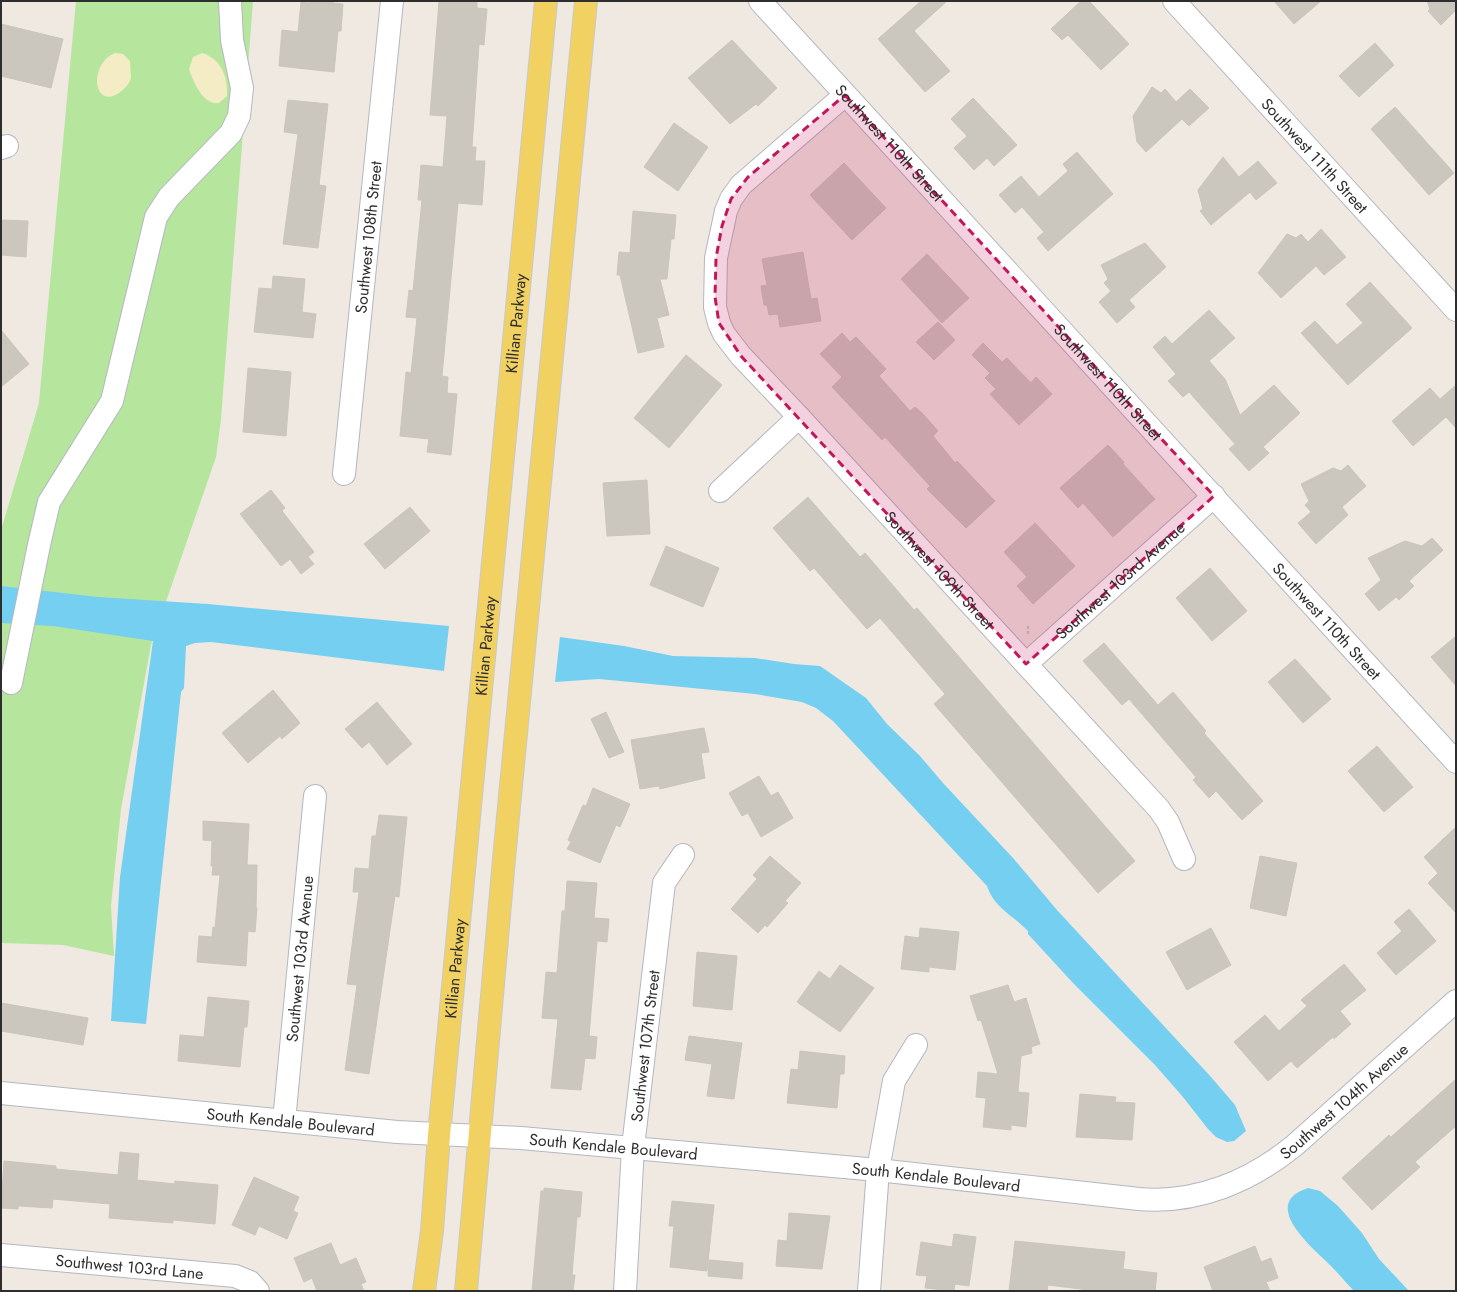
<svg xmlns="http://www.w3.org/2000/svg" width="1457" height="1292" font-family="Jost,sans-serif">
	<style>
		.green { fill: #b6e59e }
		.sand { fill: #f3ecc5 }
		.water { fill: #75cff0 }
		.building { fill: #cbc7bf; stroke: #cbc5ba }
		.lines { fill: none; stroke-linecap: round; stroke-linejoin: round }
		.minor-casing { stroke: #b4b7c1; stroke-width: 24 }
		.major-casing { stroke: #c9c9c9; stroke-width: 24 }
		.path { stroke: #c9c9c9; stroke-width: 2.5; stroke-dasharray: 3 2; stroke-linecap: butt }
		.minor { stroke: #fff; stroke-width: 22 }
		.major { stroke: #f2d163; stroke-width: 22 }
		.marked { fill: #c2185b; fill-opacity: 0.2; stroke: #c2185b; stroke-width: 3; stroke-dasharray: 8 5; stroke-linejoin: round }
		.labels { text-anchor: middle; stroke-width: 3; stroke-linejoin: round; paint-order: stroke }
		.street-label { font-size: 16px; fill: #2e2e2e; stroke: #fff }
	</style>
	<rect width="100%" height="100%" fill="#efe9e1"/>
	<!-- green -->
	<path class="green" d="M76 1H253L221 419 216 457 151 645 121 809 111 906 114 956 63 945 1 943V530L39 403Z"/>
	<!-- sand -->
	<g class="sand">
		<path d="M115 53 123 54 130 61 131 78C129 85 124 89 119 93 93 110 88 64 115 53Z"/>
		<path d="M202 53C222 59 228 78 227 96L219 103C203 106 193 81 189 69L193 57Z"/>
	</g>
	<!-- water -->
	<g class="water">
		<path d="M1 586 98 597 208 604 449 626 444 671 211 642 195 643 186 646 184 688 181 692 146 1024 111 1021 120 877 153 641 53 626 1 623Z"/>
		<path d="M560 637 624 646 673 656 755 658 794 664 820 666 866 698 887 724 920 756 943 783 1013 858 1057 910 1211 1077 1235 1105 1246 1131 1234 1141 1227 1142 1216 1137 1208 1129 1183 1097 1155 1065 1073 983 1028 934V931C1014 916 994 908 987 886L833 721 816 708 802 702 755 694 599 679 555 682Z"/>
		<path d="M1308 1188 1320 1191 1338 1206 1362 1233 1379 1259 1409 1291H1354C1346 1283 1339 1274 1331 1266 1314 1249 1258 1204 1308 1188Z"/>
	</g>
	<!-- building -->
	<g class="building">
		<path d="M310 1H333V3L343 4 341 31H338L334 72 279 66 282 30 298 32 301 2 310 3Z"/>
		<path d="M439 1H477V8L487 9 484 45 479 44 472 147H476L475 161H485L482 205 458 203 442 376 448 377 447 393 457 394 451 455 427 452 429 439 400 436 406 372 411 373 417 318 406 317 409 290 413 291 422 200H418L421 165 443 167 447 116 430 115Z"/>
		<path d="M921 1H947L914 31 950 71 925 92 878 39Z"/>
		<path d="M1081 1H1089L1129 44 1101 70 1068 35 1062 40 1051 29Z"/>
		<path d="M1274 1H1321L1294 24Z"/>
		<path d="M1427 1H1456V10L1441 25 1428 11 1430 9Z"/>
		<path d="M1 24 63 39 51 88 1 76Z"/>
		<path d="M732 40 777 88 758 106 756 104 730 124 688 78Z"/>
		<path d="M1375 43 1394 65 1359 97 1339 76Z"/>
		<path d="M1152 87 1161 93 1165 89 1176 102 1190 89 1209 108 1189 126 1182 119 1146 152 1137 142 1133 116Z"/>
		<path d="M973 98 1017 145 994 166 987 158 974 170 954 148 967 136 951 119Z"/>
		<path d="M288 100 328 104 319 185 326 186 318 248 283 244 298 134 284 132Z"/>
		<path d="M1395 107 1454 173 1429 195 1371 129Z"/>
		<path d="M674 123 708 147 678 191 644 167Z"/>
		<path d="M1077 152 1113 194 1048 251 1037 238 1044 232 1022 207 1015 213 999 195 1021 176 1039 197 1068 171 1063 164Z"/>
		<path d="M1223 157 1239 177 1258 161 1277 183 1256 200 1250 192 1211 225 1200 211 1203 209 1198 190Z"/>
		<path d="M844 163 886 208 852 240 810 195Z"/>
		<path d="M633 211 676 215 674 239H671L667 279H660L669 315 657 318 664 347 638 353 620 275H617L619 252 630 253Z"/>
		<path d="M1 220 28 221 26 257 1 255Z"/>
		<path d="M1321 229 1346 257 1324 275 1316 266 1281 298 1258 273 1287 234 1296 238 1301 234 1308 242Z"/>
		<path d="M1145 243 1166 267 1129 300 1135 307 1117 323 1099 302 1111 291 1104 283 1108 279 1101 265Z"/>
		<path d="M803 252 811 299 817 298 821 321 780 327 778 314 769 315 767 305H764L761 286 767 285 762 259Z"/>
		<path d="M927 254 969 298 942 323 901 279Z"/>
		<path d="M273 276 305 279 302 312 316 314 313 338 254 332 259 288 272 289Z"/>
		<path d="M1370 282 1412 328 1348 385 1301 333 1315 321 1337 345 1363 323 1346 304Z"/>
		<path d="M1209 310 1235 338 1209 361 1225 379 1240 415 1274 385 1300 413 1263 447 1269 453 1249 471 1229 449 1235 444 1189 392 1183 397 1168 381 1176 374 1153 347 1165 336 1172 344Z"/>
		<path d="M938 322 955 340 934 360 916 342Z"/>
		<path d="M1 330 29 364 1 387Z"/>
		<path d="M842 333 850 342 856 337 886 369 879 376 910 411 915 407 922 413 938 431 933 436 955 463 957 461 995 501 966 528 927 489 930 486 885 437 882 440 832 387 842 377 820 354Z"/>
		<path d="M983 343 1002 362 1007 358 1031 383 1036 377 1052 394 1019 425 990 394 996 389 985 378 990 373 972 355Z"/>
		<path d="M686 355 722 385 669 448 634 418Z"/>
		<path d="M248 368 291 372 286 436 243 432Z"/>
		<path d="M1456 385V428L1446 417 1413 446 1392 421 1430 388 1440 399Z"/>
		<path d="M1108 445 1124 462 1123 464 1155 499 1113 537 1083 503 1078 508 1060 488Z"/>
		<path d="M1348 465 1366 486 1342 507 1348 515 1316 544 1298 523 1311 512 1305 505 1309 501 1301 484 1333 468 1341 471Z"/>
		<path d="M647 480 650 534 607 536 603 483Z"/>
		<path d="M271 490 285 508 282 511 314 552 308 557 314 564 301 574 290 559 281 566 240 514Z"/>
		<path d="M808 497 860 557 865 553 914 610 917 608 1135 861 1098 893 934 704 945 694 880 618 867 629 814 568 810 571 773 528Z"/>
		<path d="M410 507 430 531 385 569 364 544Z"/>
		<path d="M1035 523 1075 566 1033 604 1017 586 1027 577 1004 552Z"/>
		<path d="M1432 538 1443 550 1409 581 1414 586 1399 600 1396 597 1379 611 1365 594 1381 580 1368 558 1405 541 1422 546Z"/>
		<path d="M666 546 719 568 703 607 650 585Z"/>
		<path d="M1210 568 1247 611 1212 641 1176 598Z"/>
		<path d="M1456 636V686L1431 657Z"/>
		<path d="M1104 643 1158 705 1173 692 1206 731 1204 733 1263 801 1242 820 1216 791 1209 798 1193 780 1196 777 1129 699 1122 705 1083 661Z"/>
		<path d="M1295 659 1331 699 1303 723 1268 682Z"/>
		<path d="M273 690 300 723 282 739 280 736 248 763 222 733Z"/>
		<path d="M377 702 412 744 387 765 369 742 362 748 345 729Z"/>
		<path d="M606 712 624 752 609 758 591 719Z"/>
		<path d="M704 728 709 752 701 753 705 778 660 789 659 786 640 789 631 740Z"/>
		<path d="M1377 746 1413 787 1384 812 1348 771Z"/>
		<path d="M759 776 771 796 778 792 793 818 761 837 748 813 742 816 729 793Z"/>
		<path d="M593 788 630 804 620 827 616 825 600 863 567 849 571 842 568 840 583 805 586 806Z"/>
		<path d="M379 815 407 817 399 897 395 896 369 1074 345 1070 357 985 347 984 359 892H353L355 868 369 869 372 836H376Z"/>
		<path d="M203 821 249 824 247 865H257L256 908H257L255 932 248 931 246 966 197 962 199 936 212 937 213 927 215 928 220 875H212L213 866H211L212 841 203 840Z"/>
		<path d="M1456 827V913L1428 883 1438 873 1424 857Z"/>
		<path d="M770 856 801 883 785 901 788 903 767 927 765 925 758 933 731 909 757 879 753 875Z"/>
		<path d="M1260 856 1297 863 1286 916 1250 908Z"/>
		<path d="M567 881 597 883 594 918 609 919 607 942 597 941 589 1036 597 1037 595 1059 585 1058 581 1090 551 1088 558 1019 542 1018 546 972 557 973 562 911H565Z"/>
		<path d="M1409 909 1436 941 1396 975 1377 953 1402 931 1394 922Z"/>
		<path d="M920 928 959 932 955 970 929 967V972L901 969 905 936 919 938Z"/>
		<path d="M1211 928 1231 965 1187 990 1166 952Z"/>
		<path d="M697 952 737 956 732 1010 693 1006Z"/>
		<path d="M1344 964 1366 990 1340 1011 1351 1024 1334 1039 1333 1037 1297 1068 1291 1061 1268 1081 1234 1042 1265 1015 1279 1031 1307 1006 1301 1000Z"/>
		<path d="M840 965 874 988 840 1032 797 1002 819 971 830 979Z"/>
		<path d="M1008 985 1014 1002 1026 998 1040 1044 1031 1047 1032 1053 1021 1056 1018 1092 1029 1093 1026 1127 1011 1125V1130L983 1127 986 1098 976 1097 978 1072 998 1074 981 1020 978 1021 970 996Z"/>
		<path d="M208 997 249 1001 247 1027H244L240 1067 178 1061 180 1035 204 1037Z"/>
		<path d="M1 1003 88 1018 83 1045 1 1031Z"/>
		<path d="M689 1036 742 1043 734 1099 707 1096 712 1064 685 1060Z"/>
		<path d="M800 1051 845 1056 844 1074H840L837 1108 787 1103 791 1069 798 1070Z"/>
		<path d="M1456 1079V1126L1415 1162 1420 1167 1372 1210 1342 1178 1389 1135 1391 1137Z"/>
		<path d="M1080 1094 1116 1097 1115 1102 1135 1103 1132 1140 1076 1137Z"/>
		<path d="M120 1152 139 1154 137 1180 175 1184V1181L218 1185 215 1224 173 1220V1223L109 1218 110 1204 53 1199 52 1208 18 1206V1209L1 1208 4 1161 56 1166V1169L118 1175Z"/>
		<path d="M254 1177 299 1197 293 1211 298 1213 287 1239 259 1226 255 1235 232 1225Z"/>
		<path d="M544 1188 582 1192 580 1217H577L572 1275H575L573 1291H532L541 1191H544Z"/>
		<path d="M672 1201 714 1205 707 1271 670 1267 674 1226H669Z"/>
		<path d="M789 1213 830 1216 822 1269 776 1266 778 1240 787 1241Z"/>
		<path d="M954 1234 976 1237 969 1286 955 1284 954 1291 925 1288 927 1276 916 1275 921 1242 952 1247Z"/>
		<path d="M1015 1241 1125 1252 1123 1269 1157 1273 1155 1291H1097L1048 1285 1047 1291H1009Z"/>
		<path d="M331 1243 340 1265 356 1258 366 1282 361 1284 364 1291H317L312 1278 304 1282 294 1258Z"/>
		<path d="M1255 1246 1261 1262 1271 1258 1278 1278 1266 1282 1270 1291H1213L1204 1267Z"/>
		<path d="M709 1260 743 1263 742 1279 708 1276Z"/>
	</g>
	<g class="lines">
		<defs>
			<g id="minor">
				<path id="s1" d="M760 1 1456 762"/>
				<path id="s2" d="M1174 1 1456 310"/>
				<path id="s3" d="M845 95 741 185 731 199 726 211 716 258 715 307 719 323 724 334 741 356 799 417 1159 809 1168 822 1184 859"/>
				<path d="M1 148 7 146"/>
				<path id="s4" d="M344 474 392 1"/>
				<path d="M720 491 799 417"/>
				<path id="s5" d="M1026 664 1214 496"/>
				<path d="M11 683 39 545 49 502 112 401 156 217 169 197 231 133 239 116 242 88 232 40 230 1"/>
				<path id="s6" d="M1 1093 397 1132 521 1138 878 1170 1139 1199C1197 1204 1251 1181 1295 1145L1456 1001"/>
				<path id="s7" d="M284 1121 315 796"/>
				<path id="s8" d="M1 1255 235 1276 250 1282 258 1291"/>
				<path id="s9" d="M625 1291 633 1147 664 883 683 855"/>
				<path d="M869 1291 878 1170 894 1081 916 1045"/>
			</g>
			<g id="major">
				<path id="s10" d="M424 1291 432 1231 439 1135 546 1"/>
				<path d="M466 1291 504 859 586 1"/>
			</g>
		</defs>
		<!-- minor casing -->
		<use href="#minor" class="minor-casing"/>
		<!-- major casing -->
		<use href="#major" class="major-casing"/>
		<!-- path -->
		<path class="path" d="M1028 634V626"/>
		<!-- minor -->
		<use href="#minor" class="minor"/>
		<!-- major -->
		<use href="#major" class="major"/>
	</g>
	<!-- marked area -->
	<path class="marked" d="M845 95 1214 496 1026 664 741 356 719 323 715 297 716 258 722 226 731 199 748 177Z"/>
	<g class="labels">
		<!-- street labels -->
		<g class="street-label">
			<text dy="6" stroke="none"><textPath href="#s1" startOffset="192">Southwest 110th Street</textPath></text>
			<text dy="6" stroke="none"><textPath href="#s2" startOffset="209">Southwest 111th Street</textPath></text>
			<text dy="6" stroke="none"><textPath href="#s4" startOffset="238">Southwest 108th Street</textPath></text>
			<text dy="6" stroke="none"><textPath href="#s10" startOffset="972">Killian Parkway</textPath></text>
			<text dy="6" stroke="none"><textPath href="#s1" startOffset="516">Southwest 110th Street</textPath></text>
			<text dy="6" stroke="none"><textPath href="#s3" startOffset="613">Southwest 109th Street</textPath></text>
			<text dy="6" stroke="none"><textPath href="#s5" startOffset="126">Southwest 103rd Avenue</textPath></text>
			<text dy="6" stroke="none"><textPath href="#s1" startOffset="840">Southwest 110th Street</textPath></text>
			<text dy="6" stroke="none"><textPath href="#s10" startOffset="648">Killian Parkway</textPath></text>
			<text dy="6" stroke="none"><textPath href="#s7" startOffset="163">Southwest 103rd Avenue</textPath></text>
			<text dy="6" stroke="none"><textPath href="#s10" startOffset="324">Killian Parkway</textPath></text>
			<text dy="6" stroke="none"><textPath href="#s9" startOffset="246">Southwest 107th Street</textPath></text>
			<text dy="6" stroke="none"><textPath href="#s6" startOffset="1378">Southwest 104th Avenue</textPath></text>
			<text dy="6" stroke="none"><textPath href="#s6" startOffset="291">South Kendale Boulevard</textPath></text>
			<text dy="6" stroke="none"><textPath href="#s6" startOffset="615">South Kendale Boulevard</textPath></text>
			<text dy="6" stroke="none"><textPath href="#s6" startOffset="939">South Kendale Boulevard</textPath></text>
			<text dy="6" stroke="none"><textPath href="#s8" startOffset="129">Southwest 103rd Lane</textPath></text>
		</g>
	</g>
	<!-- border -->
	<rect width="1457" height="1292" fill="none" stroke="#2e2e2e" stroke-width="4"/>
</svg>
